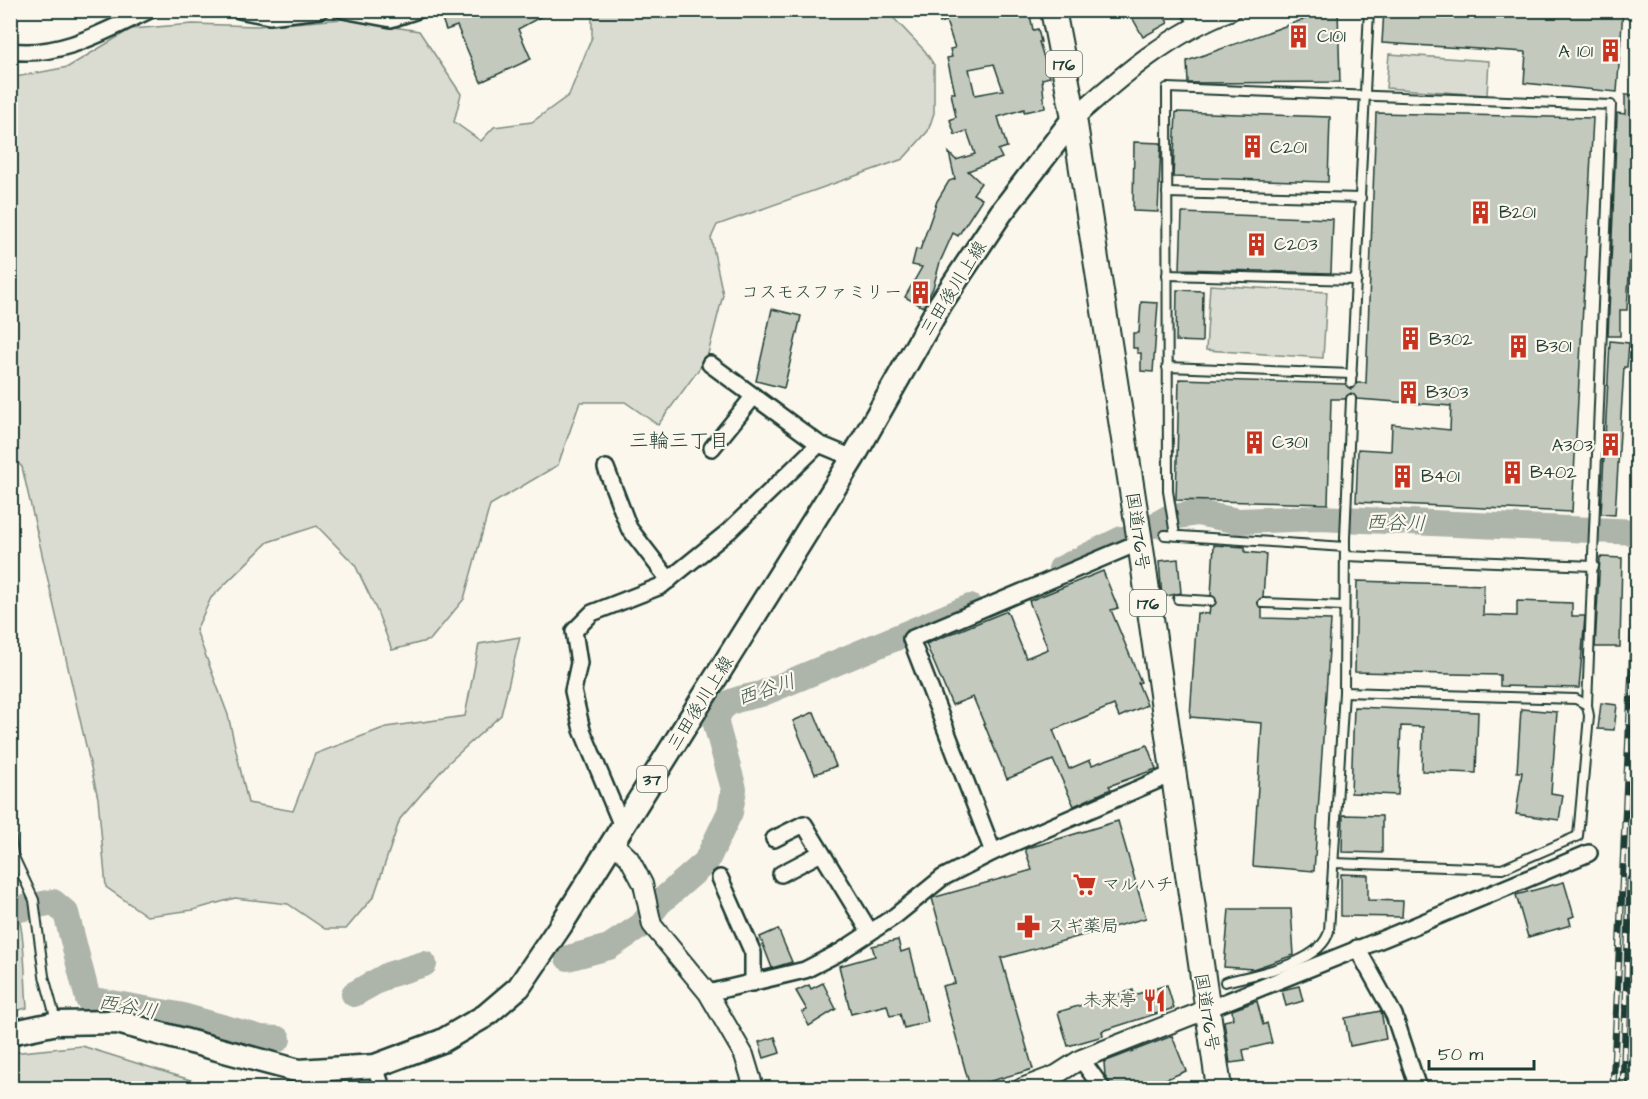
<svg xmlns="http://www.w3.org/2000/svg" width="1648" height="1099" font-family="'Architects Daughter','Klee One',sans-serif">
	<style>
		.green { fill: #dbdcd1; stroke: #7d8c82; stroke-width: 1.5 }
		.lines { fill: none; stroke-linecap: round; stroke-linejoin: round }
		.river { stroke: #adb4aa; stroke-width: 26 }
		.building { fill: #c4c9be; stroke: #1f3d34; stroke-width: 1.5; fill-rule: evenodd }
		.service-casing { stroke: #1f3d34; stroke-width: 12 }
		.minor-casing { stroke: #1f3d34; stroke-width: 20 }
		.tertiary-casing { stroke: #1f3d34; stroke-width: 22 }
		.primary-casing { stroke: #1f3d34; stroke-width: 27 }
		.trunk-casing { stroke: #1f3d34; stroke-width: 28 }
		.service { stroke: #fbf7ec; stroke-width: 8 }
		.minor { stroke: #fbf7ec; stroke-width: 15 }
		.tertiary { stroke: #fbf7ec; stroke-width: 18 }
		.primary { stroke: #fbf7ec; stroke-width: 22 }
		.trunk { stroke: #fbf7ec; stroke-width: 24 }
		.rail-casing { stroke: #1f3d34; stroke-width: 7 }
		.rail { stroke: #fbf7ec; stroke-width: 4.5; stroke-dasharray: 14; stroke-linecap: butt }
		.labels { text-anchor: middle; stroke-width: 4.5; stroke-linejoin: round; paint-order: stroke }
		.shield { fill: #fbf7ec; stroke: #61756b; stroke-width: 1.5 }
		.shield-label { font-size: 16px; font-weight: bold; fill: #1f3d34 }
		.poi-label { font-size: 18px; fill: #1f3d34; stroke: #fbf7ec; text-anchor: start }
		.street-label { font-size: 18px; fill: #1f3d34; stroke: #fbf7ec }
		.neighbourhood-label { font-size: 20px; fill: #1f3d34; stroke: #fbf7ec }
		.water-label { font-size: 20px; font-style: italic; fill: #425b52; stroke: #fbf7ec }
	</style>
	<rect width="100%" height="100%" fill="#fbf7ec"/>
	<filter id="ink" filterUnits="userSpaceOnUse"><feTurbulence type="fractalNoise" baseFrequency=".0167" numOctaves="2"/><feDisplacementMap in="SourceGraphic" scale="12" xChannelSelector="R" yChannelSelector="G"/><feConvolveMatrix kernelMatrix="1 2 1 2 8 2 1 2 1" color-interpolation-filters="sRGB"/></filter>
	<g filter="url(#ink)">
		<!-- green -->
		<g class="green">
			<path d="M886 10 925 51 934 65V113L928 131 903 159 717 225 711 238 723 295 707 358 658 425 625 402H580L558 465 490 505 464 599 430 640 392 650 377 611 355 565 317 526 268 542 211 598 196 630 228 715 248 803 293 811 315 754 386 727 465 716 479 644 520 637 501 715 448 763 400 819 374 896 346 929H325L288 904 235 898 193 910 147 916 106 887 98 798 22 467 11 456 10 78 68 67 131 29 193 24 257 26 343 19 419 31 461 94 454 122 481 141 494 127 532 122 569 95 592 37V11Z"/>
			<path d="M1389 54 1489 61 1487 95 1386 88Z"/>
			<path d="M1210 285 1327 292 1323 358 1206 350Z"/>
			<path d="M11 890C26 926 24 969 27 1008L11 1012Z"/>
			<path d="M82 1046 216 1088H11V1053Z"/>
		</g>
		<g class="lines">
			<!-- river -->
			<g class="river">
				<path d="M1156 525 1168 518 1197 513 1238 521 1319 518 1638 532"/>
				<path d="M1061 569 1122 539"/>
				<path d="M10 911 53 902 66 913 88 999 179 1015 261 1038 278 1039"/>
				<path d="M568 958 609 947 642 925 659 903 706 862 730 812 734 789 716 724C718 699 741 699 761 694L970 607"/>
				<path d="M354 994 388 975 424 964"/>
			</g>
		</g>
		<!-- building -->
		<g class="building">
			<path d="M455 10H478L481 18 495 10H553L518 29 531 59 481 82 457 26 446 30 441 16Z"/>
			<path d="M936 10H1029L1033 30 1038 29 1041 42H1039L1050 77 1042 79 1045 108 1024 112V109L998 117 1007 147 998 150 1002 158 968 171 981 183 973 194 982 199 958 236 953 233 940 262 933 288 923 307 905 297 922 267 912 265 916 249 920 250 937 201 949 181 955 179 949 153 956 160 975 154 967 131 955 135 950 120 956 117 951 93H955L947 58 952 57 950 49 955 48 946 21 940 23ZM994 64 1003 90 975 95 969 69Z"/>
			<path d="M1128 10H1161L1168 23 1143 37Z"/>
			<path d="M1330 10H1338L1340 82 1188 83 1187 61Z"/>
			<path d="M1384 10H1460L1528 15V10H1623L1617 92 1524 83 1526 52 1382 43Z"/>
			<path d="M1625 95H1637L1638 115 1627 310H1620V336H1608L1617 116V113L1625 114Z"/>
			<path d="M1176 112 1330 117 1328 182 1173 177Z"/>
			<path d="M1376 113 1593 118 1572 512 1356 502 1358 449 1391 451 1392 424 1450 430 1451 406 1357 399 1351 393 1345 399H1331L1328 504 1176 500 1179 379 1345 384 1351 389 1357 383H1366Z"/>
			<path d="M1134 142 1161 143 1158 212 1133 211Z"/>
			<path d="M1182 213 1333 219 1331 273 1180 269Z"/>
			<path d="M1177 290 1203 291 1202 342 1176 341Z"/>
			<path d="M1141 302 1158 303 1153 372 1141 371V353H1137V348H1133V333H1139Z"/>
			<path d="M772 309 801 316 784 388 756 381Z"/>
			<path d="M1610 341 1629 343 1627 367H1624L1615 515 1601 514Z"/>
			<path d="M1214 545 1245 547V552L1266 554 1263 597 1257 602 1262 609V618L1331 620 1314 871 1253 866 1262 723 1190 717 1197 613 1209 614 1210 607 1217 602 1211 595Z"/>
			<path d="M1600 557 1622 558 1620 647H1595Z"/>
			<path d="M1178 559 1181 593 1162 597 1159 561Z"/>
			<path d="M1103 571 1118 608 1111 610 1141 682 1138 683 1147 705 1119 717 1114 705 1053 730 1069 769 1090 760 1092 765 1147 745 1156 769 1109 786 1111 789 1074 806 1053 760 1007 779 973 697 952 705 926 644 1007 611 1026 658 1048 649 1029 601Z"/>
			<path d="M1357 581 1484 585 1483 615 1517 616V601L1572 603V616H1585L1579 688 1500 686V675L1355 672Z"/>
			<path d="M1601 703 1617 705 1614 730 1598 729Z"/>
			<path d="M1354 707 1478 712 1476 773 1422 771 1423 727 1401 726 1398 795 1351 793Z"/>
			<path d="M1521 709 1557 712 1551 793 1563 795 1559 820 1516 814 1522 772H1517Z"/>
			<path d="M814 712 836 766 815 774 793 721Z"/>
			<path d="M1343 815 1382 816V853L1342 852Z"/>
			<path d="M1118 821 1146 918 1001 958 1033 1069 970 1087 942 986 955 983 932 898 1032 870 1025 849Z"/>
			<path d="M1341 874 1368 875V900L1403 901 1402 917 1341 916Z"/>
			<path d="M1564 882 1574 916 1569 918 1571 925 1528 937 1516 895Z"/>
			<path d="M1229 909H1291L1294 955 1253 969 1224 967Z"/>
			<path d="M778 929 792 962 772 968 760 937Z"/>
			<path d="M898 940 901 952 910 949 928 1022 904 1028 900 1014 890 1016 887 1005 851 1014 839 966 875 956 872 946Z"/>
			<path d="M823 983 836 1009 809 1026 802 1012 807 1010 796 991 809 985 811 989Z"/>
			<path d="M1167 985 1174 1008 1102 1031 1103 1036 1068 1046 1058 1012 1133 990 1134 995Z"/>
			<path d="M1299 986 1303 1001 1286 1006 1282 990Z"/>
			<path d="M1257 1001 1263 1025 1267 1023 1272 1043 1243 1050 1245 1061 1230 1063 1224 1021 1233 1019 1232 1010Z"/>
			<path d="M1381 1011 1386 1039 1350 1046 1345 1018Z"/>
			<path d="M1172 1036 1186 1071 1142 1089H1112L1105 1076 1104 1062Z"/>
			<path d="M775 1037 780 1053 764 1058 759 1042Z"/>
		</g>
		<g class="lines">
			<defs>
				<g id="service">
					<path d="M1167 193 1361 198"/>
					<path d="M1167 275 1357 280"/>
					<path d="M1167 367 1352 374"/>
					<path d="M1351 383 1369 10"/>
					<path d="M1165 535 1345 547"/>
					<path d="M1175 535 1168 491 1167 88 1611 105 1587 705"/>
					<path d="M1345 556 1594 566"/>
					<path d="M1178 599 1211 601"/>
					<path d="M1263 603 1344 606"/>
					<path d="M10 831 13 855 34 900 44 976 56 1020"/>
					<path d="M1333 863 1502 869 1578 836 1589 716 1587 705 1576 699 1344 692"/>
					<path d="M1225 982C1255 974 1321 964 1329 931L1344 692 1345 538 1351 399"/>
				</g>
				<g id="minor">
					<path d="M239 10 269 16 320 10"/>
					<path d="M343 10 391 19 418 10"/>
					<path d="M1190 10 1198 24"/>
					<path d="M10 51C61 58 105 31 150 10"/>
					<path d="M710 364 819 444"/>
					<path d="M712 448 754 396"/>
					<path d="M606 468 629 528 669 580"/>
					<path d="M622 826 582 730 573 691 579 663 574 631 592 613 661 586 729 531 819 444 853 458"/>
					<path d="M774 839 804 824 870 932"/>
					<path d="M993 852 911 639 1140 542"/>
					<path d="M781 874 821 853"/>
					<path d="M720 878 753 953V983"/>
					<path d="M1357 948 1394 1015 1418 1088"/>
					<path d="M708 993 805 970 840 952 895 916 942 878 993 852 1172 774"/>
					<path d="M1208 1009 1395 934 1589 853"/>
					<path d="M1081 1059 1102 1088"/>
					<path d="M375 1066 382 1088"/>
					<path d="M1636 1088 1638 1063"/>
				</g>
				<g id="tertiary">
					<path d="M1074 118C1122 75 1171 33 1232 10"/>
					<path d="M612 842 629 858 643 884 652 925 708 993 744 1055 754 1088"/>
					<path d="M1022 1088 1056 1075 1081 1059 1208 1009"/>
				</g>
				<path id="primary" d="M10 1033 57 1023 117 1022 299 1071 375 1066 442 1041 485 1016 519 987 561 925 853 458 941 303 1001 213 1074 118"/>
				<path id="trunk" d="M1053 10 1074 118 1140 542 1219 1088"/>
			</defs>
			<!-- service casing -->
			<use href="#service" class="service-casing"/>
			<!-- minor casing -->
			<use href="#minor" class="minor-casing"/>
			<!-- tertiary casing -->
			<use href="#tertiary" class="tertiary-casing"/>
			<!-- primary casing -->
			<use href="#primary" class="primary-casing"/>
			<!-- trunk casing -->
			<use href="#trunk" class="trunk-casing"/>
			<!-- service -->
			<use href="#service" class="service"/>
			<!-- minor -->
			<use href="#minor" class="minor"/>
			<!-- tertiary -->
			<use href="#tertiary" class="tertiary"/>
			<!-- primary -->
			<use href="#primary" class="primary"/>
			<!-- trunk -->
			<use href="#trunk" class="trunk"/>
			<defs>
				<g id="rail">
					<path d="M1613 1088 1638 531"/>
					<path d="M1623 1088 1630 880"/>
				</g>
			</defs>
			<!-- rail casing -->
			<use href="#rail" class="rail-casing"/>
			<!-- rail -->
			<use href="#rail" class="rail"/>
		</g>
	</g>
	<!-- icons -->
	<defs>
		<symbol id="building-bare" viewBox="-9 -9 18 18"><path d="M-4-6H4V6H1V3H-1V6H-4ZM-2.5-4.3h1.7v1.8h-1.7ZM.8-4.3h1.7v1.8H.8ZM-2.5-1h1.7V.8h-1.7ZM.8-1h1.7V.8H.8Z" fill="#c8321e" stroke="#fbf7ec" stroke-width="2.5" paint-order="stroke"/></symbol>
		<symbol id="supermarket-bare" viewBox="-9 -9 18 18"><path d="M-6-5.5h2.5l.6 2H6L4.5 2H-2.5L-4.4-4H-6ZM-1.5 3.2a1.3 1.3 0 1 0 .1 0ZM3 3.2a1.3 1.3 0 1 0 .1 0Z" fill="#c8321e" stroke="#fbf7ec" stroke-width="2.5" paint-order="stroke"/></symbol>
		<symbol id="pharmacy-bare" viewBox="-9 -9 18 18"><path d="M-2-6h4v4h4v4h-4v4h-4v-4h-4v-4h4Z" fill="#c8321e" stroke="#fbf7ec" stroke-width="2.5" paint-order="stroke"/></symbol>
		<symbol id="restaurant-bare" viewBox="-9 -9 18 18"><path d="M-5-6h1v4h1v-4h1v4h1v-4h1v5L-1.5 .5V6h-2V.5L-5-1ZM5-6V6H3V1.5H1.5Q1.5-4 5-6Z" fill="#c8321e" stroke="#fbf7ec" stroke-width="2.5" paint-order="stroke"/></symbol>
	</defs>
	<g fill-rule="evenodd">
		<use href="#building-bare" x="1282" y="20" width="33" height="33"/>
		<use href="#building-bare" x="1594" y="34" width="33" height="33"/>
		<use href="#building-bare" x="1236" y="130" width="33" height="33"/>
		<use href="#building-bare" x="1464" y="196" width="33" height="33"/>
		<use href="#building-bare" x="1240" y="228" width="33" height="33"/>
		<use href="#building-bare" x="904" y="276" width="33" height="33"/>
		<use href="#building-bare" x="1394" y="322" width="33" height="33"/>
		<use href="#building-bare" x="1502" y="330" width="33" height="33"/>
		<use href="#building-bare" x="1392" y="376" width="33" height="33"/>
		<use href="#building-bare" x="1238" y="426" width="33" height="33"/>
		<use href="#building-bare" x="1594" y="428" width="33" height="33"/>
		<use href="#building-bare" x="1496" y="456" width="33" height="33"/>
		<use href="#building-bare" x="1386" y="460" width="33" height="33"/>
		<use href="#supermarket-bare" x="1068" y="868" width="33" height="33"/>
		<use href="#pharmacy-bare" x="1012" y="910" width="33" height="33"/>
		<use href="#restaurant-bare" x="1138" y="984" width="33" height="33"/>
	</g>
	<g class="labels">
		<!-- shield labels -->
		<g class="shield">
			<rect x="1046" y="51" width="36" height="26" rx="4.5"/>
			<rect x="1130" y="590" width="36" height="26" rx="4.5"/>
			<rect x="637" y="766" width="30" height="26" rx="4.5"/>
		</g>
		<g class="shield-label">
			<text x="1064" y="70">176</text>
			<text x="1148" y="609">176</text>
			<text x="652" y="785">37</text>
		</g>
		<!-- poi labels -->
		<g class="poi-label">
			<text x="1317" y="42">C101</text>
			<text x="1593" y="57" text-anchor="end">A 101</text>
			<text x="1270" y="153">C201</text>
			<text x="1499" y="218">B201</text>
			<text x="1274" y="250">C203</text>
			<text x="902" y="298" text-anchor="end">コスモスファミリー</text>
			<text x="1429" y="345">B302</text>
			<text x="1536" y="352">B301</text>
			<text x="1426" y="398">B303</text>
			<text x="1272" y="448">C301</text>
			<text x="1593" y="451" text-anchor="end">A303</text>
			<text x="1530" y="478">B402</text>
			<text x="1421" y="482">B401</text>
			<text x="1102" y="890">マルハチ</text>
			<text x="1047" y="932">スギ薬局</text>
			<text x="1137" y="1006" text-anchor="end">未来亭</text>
		</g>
		<!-- street labels -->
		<g class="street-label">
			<text transform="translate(953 288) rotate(-58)" y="6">三田後川上線</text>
			<text transform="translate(1138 531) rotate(82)" y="6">国道176号</text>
			<text transform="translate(700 703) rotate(-58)" y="6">三田後川上線</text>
			<text transform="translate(1207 1012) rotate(81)" y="6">国道176号</text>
		</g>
		<!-- neighbourhood labels -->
		<g class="neighbourhood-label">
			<text x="679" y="447">三輪三丁目</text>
		</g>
		<!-- water labels -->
		<g class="water-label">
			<text transform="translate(1396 522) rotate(2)" y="7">西谷川</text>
			<text transform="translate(766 689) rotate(-18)" y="7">西谷川</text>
			<text transform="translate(128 1006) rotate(10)" y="7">西谷川</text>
		</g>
	</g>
	<!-- margin -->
	<rect width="1648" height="1099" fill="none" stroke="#fbf7ec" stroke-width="36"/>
	<rect x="18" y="18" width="1612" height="1063" fill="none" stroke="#1f3d34" stroke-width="2" filter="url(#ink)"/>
	<!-- scale -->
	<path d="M1429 1060v9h105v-9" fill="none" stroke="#1f3d34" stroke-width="3"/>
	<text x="1438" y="1060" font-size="18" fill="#1f3d34" stroke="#fbf7ec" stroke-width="4.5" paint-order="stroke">50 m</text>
</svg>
